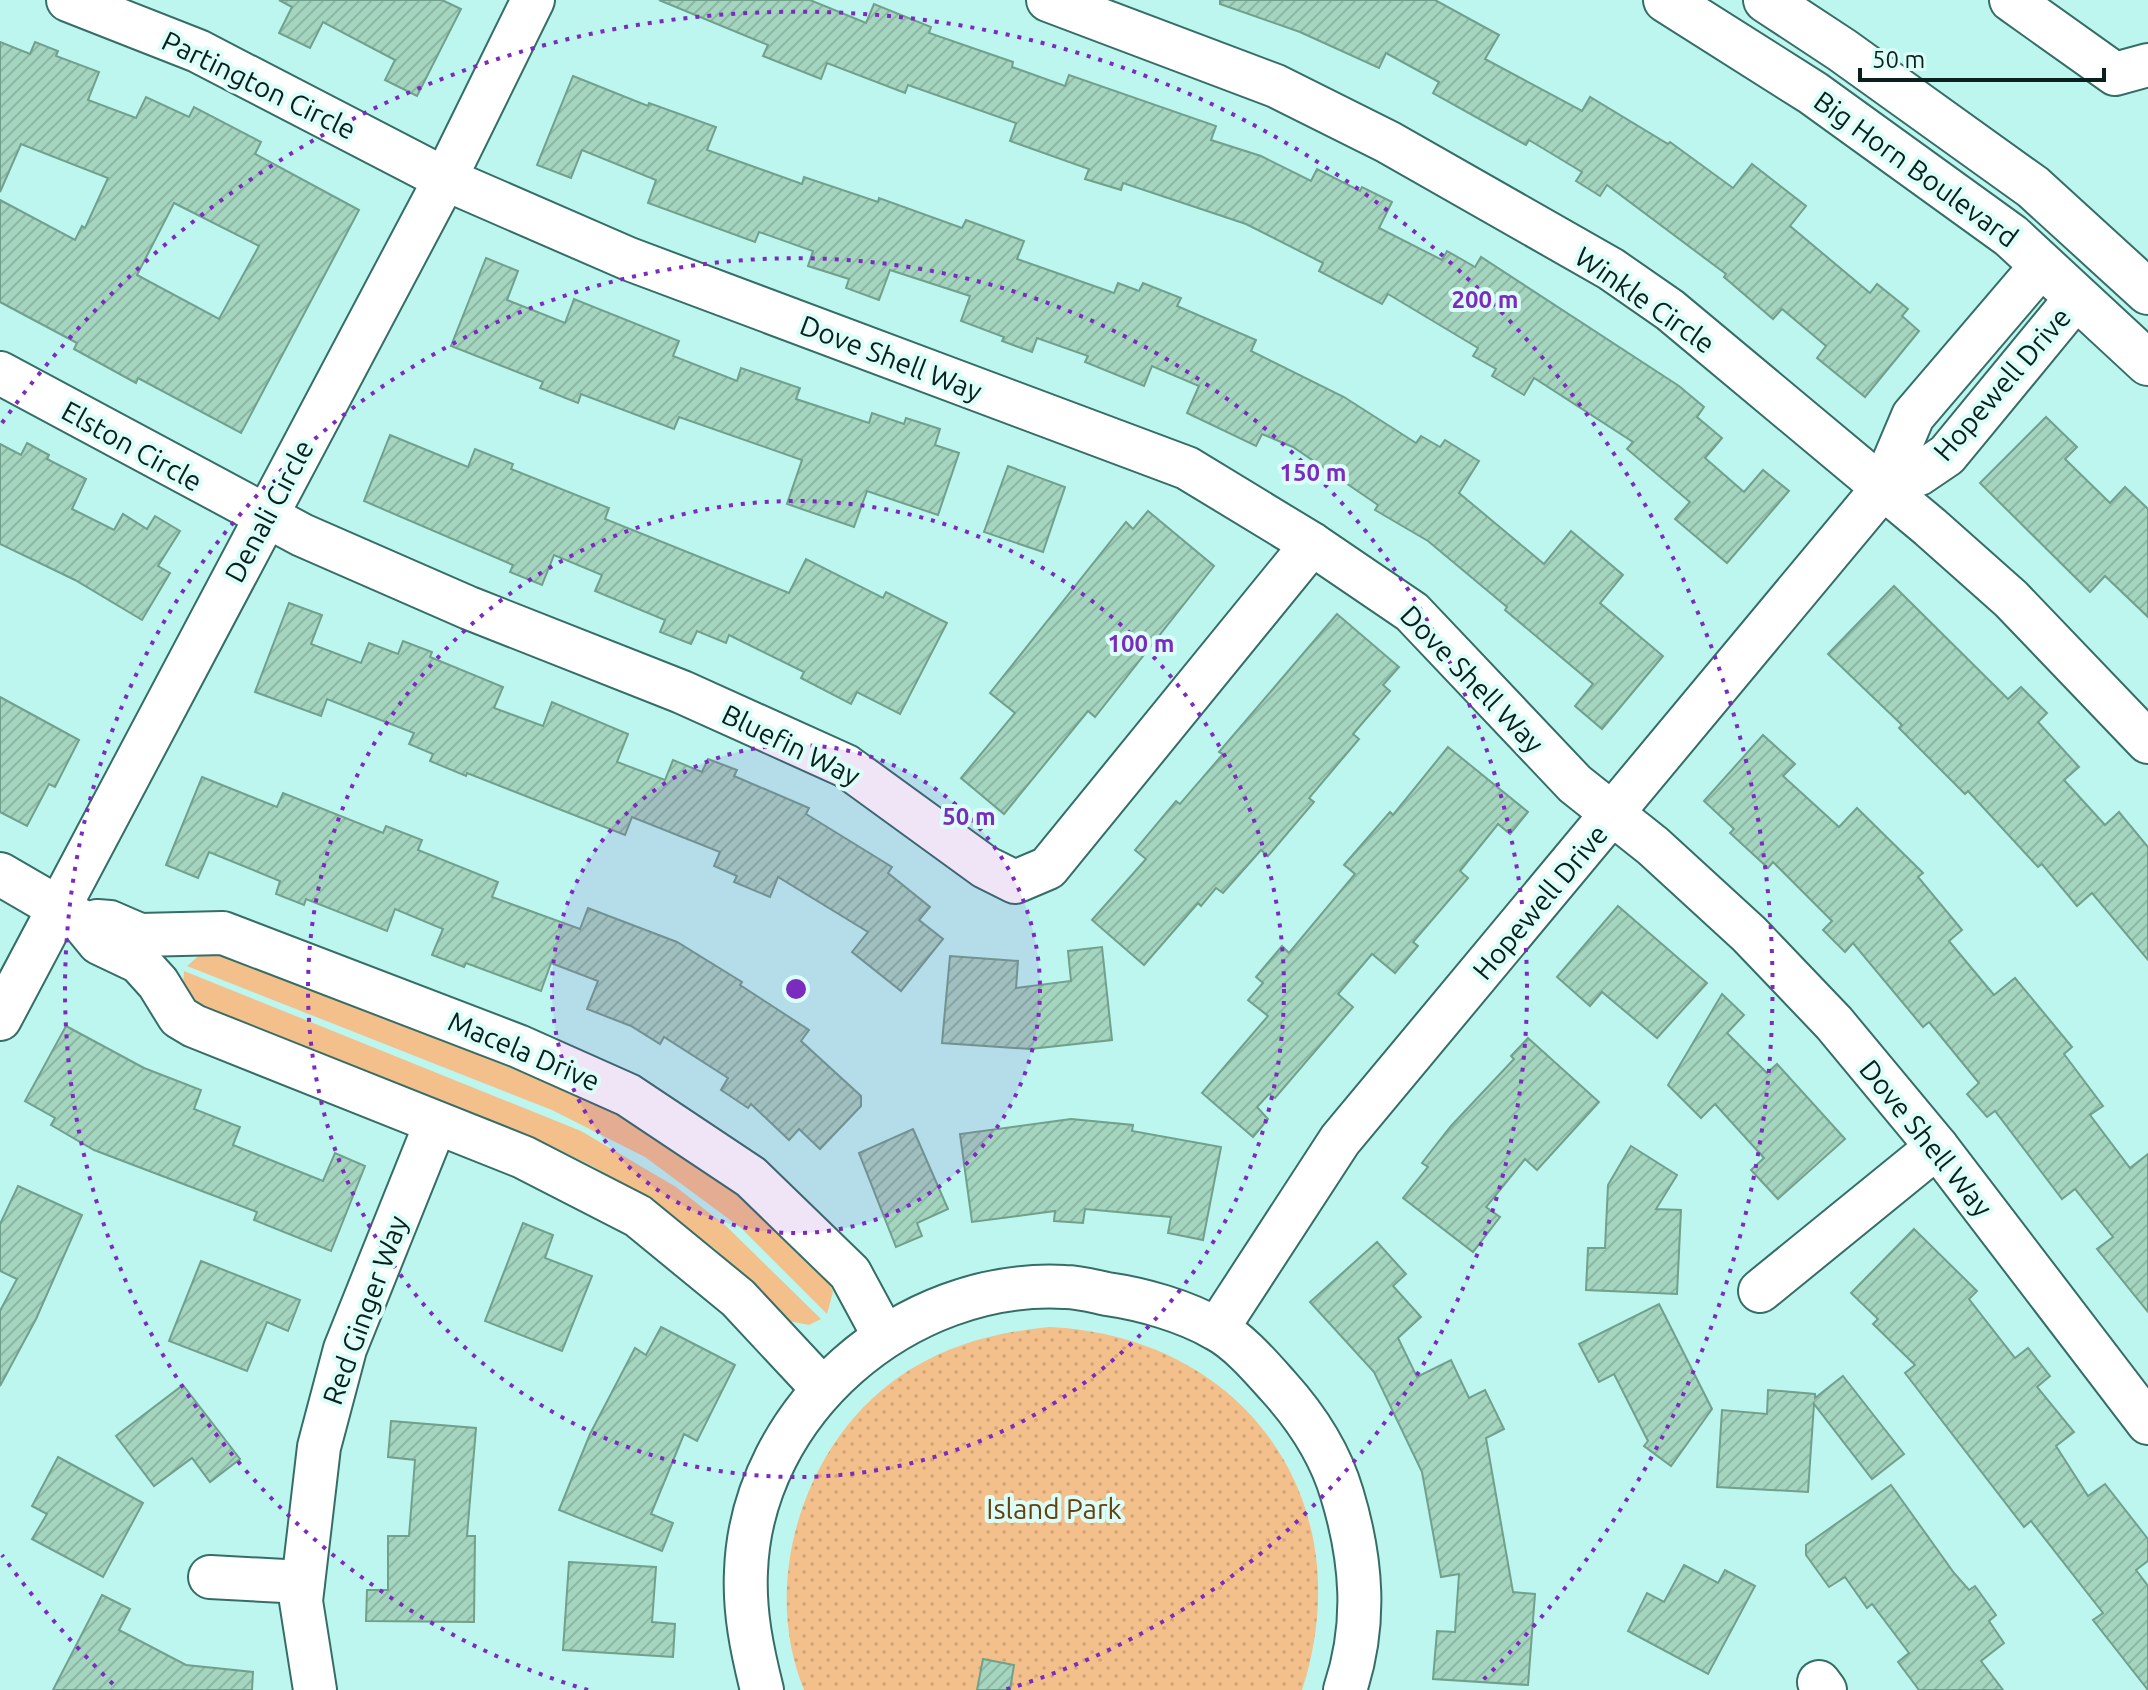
<svg xmlns="http://www.w3.org/2000/svg" width="2148" height="1690" font-family="Ubuntu,sans-serif">
	<style>
		.green { fill: #f3bf8a }
		.park { fill: url(#park-dots) }
		.building { fill: url(#building-hatch); stroke: #71a08c; stroke-width: 2; fill-rule: evenodd }
		.lines { fill: none; stroke-linecap: round; stroke-linejoin: round }
		.minor-casing { stroke: #366d67; stroke-width: 46 }
		.major-casing { stroke: #366d67; stroke-width: 48 }
		.minor { stroke: #fff; stroke-width: 42 }
		.major { stroke: #fff; stroke-width: 44 }
		.ring { fill: none; stroke: #7b2cbf; stroke-width: 4; stroke-dasharray: 4 8 }
		.labels { text-anchor: middle; stroke-width: 8; stroke-linejoin: round; paint-order: stroke }
		.street-label { font-size: 28px; fill: #09201e; stroke: #dcfef9 }
		.park-label { font-size: 28px; fill: #68400d; stroke: #dcfef9 }
		.centre { fill: #7b2cbf; stroke: #dcfef9; stroke-width: 4 }
		.ring-label { font-size: 24px; text-anchor: middle; font-weight: bold; fill: #7b2cbf; stroke: #dcfef9; stroke-width: 8; stroke-linejoin: round; paint-order: stroke }
	</style>
	<defs>
		<pattern id="park-dots" width="8" height="8" patternUnits="userSpaceOnUse" patternTransform="scale(2)"><rect width="8" height="8" fill="#f3bf8a"/><path d="M2 2h.1M6 6h.1" fill="none" stroke="#cfa477" stroke-width="1.8" stroke-linecap="round"/></pattern>
		<pattern id="building-hatch" width="6" height="6" patternUnits="userSpaceOnUse" patternTransform="scale(2)"><rect width="6" height="6" fill="#a4d5bf"/><path d="M-1 1l2-2M0 6l6-6M5 7l2-2" fill="none" stroke="#8cb7a4"/></pattern>
	</defs>
	<rect width="100%" height="100%" fill="#bcf6ef"/>
	<!-- green -->
	<g class="green">
		<path d="M203 952 228 953 599 1104 717 1177 749 1202 827 1278 833 1292 827 1314 741 1228 645 1157 552 1110 187 966Z"/>
		<path d="M184 971 581 1131 676 1187 726 1226 821 1319 809 1325 789 1321 715 1249 635 1191 594 1167 535 1138 203 1008 183 988Z"/>
	</g>
	<!-- park -->
	<path class="park" d="M1049 1327C1245 1336 1363 1502 1302 1690H804C758 1578 807 1432 911 1369 954 1343 999 1332 1049 1327Z"/>
	<!-- building -->
	<g class="building">
		<path d="M279 0H442L461 9 417 96 385 80 395 60 323 22 310 48 279 33 292 7Z"/>
		<path d="M659 0H810L866 23 874 4 931 27 929 33 1013 62 1012 67 1065 86 1069 75 1216 126 1211 140 1261 156 1311 181 1317 169 1360 191 1362 187 1392 202 1379 228 1442 260 1447 251 1475 267 1481 257 1679 386 1704 407 1697 417 1722 438 1705 458 1744 492 1763 470 1789 491 1727 563 1675 519 1690 502 1627 449 1633 442 1534 378 1524 395 1492 376 1496 369 1473 356 1478 348 1388 294 1382 304 1319 271 1323 263 1246 224 1123 183 1121 190 1085 179 1089 169 1010 141 1016 123 908 85 905 93 827 63 821 79 763 56 768 45Z"/>
		<path d="M1220 0H1435L1499 35 1485 59 1582 111 1590 97 1668 144 1670 142 1733 188 1752 164 1806 206 1790 226 1870 293 1877 284 1908 309 1902 316 1919 331 1865 397 1817 358 1826 346 1782 309 1773 319 1724 277 1726 274 1607 185 1600 196 1576 181 1582 172 1529 140 1526 145 1433 93 1439 82 1386 53 1379 68 1300 32 1220 4Z"/>
		<path d="M0 42 30 54 35 42 58 51 56 56 99 72 88 100 136 118 146 97 189 117 194 107 261 142 255 154 359 210 241 433 138 378 136 383 74 349 77 343 0 302V200L75 240 82 226 85 228 108 178 21 144 0 192ZM174 203 259 246 219 319 137 275Z"/>
		<path d="M573 76 648 106 649 103 716 127 707 150 802 184 804 177 878 202 879 198 962 228 966 220 1024 241 1017 259 1114 293 1118 283 1139 291 1143 283 1181 298 1177 306 1256 340 1251 351 1344 397 1416 443 1421 436 1440 447 1445 440 1479 461 1459 493 1544 564 1571 531 1623 575 1600 603 1663 656 1602 729 1575 706 1593 684 1505 610 1507 607 1428 541 1375 510 1378 505 1293 447 1262 434 1256 446 1187 413 1199 386 1152 366 1144 386 1085 362 1088 356 1037 338 1032 352 1002 341 1004 337 961 321 970 296 890 270 879 300 846 288 849 279 808 266 813 251 759 232 755 242 648 203 656 180 582 150 571 178 537 165Z"/>
		<path d="M486 258 518 271 507 300 565 323 574 299 679 341 673 356 737 381 741 368 800 388 796 399 869 423 872 413 904 424 906 418 940 429 935 445 959 453 938 515 867 491 854 527 787 504 802 460 679 417 674 429 581 394 578 403 540 388 543 382 451 346Z"/>
		<path d="M2046 417 2077 447 2065 459 2110 503 2125 487 2148 509V617L2105 576 2090 592 1980 483Z"/>
		<path d="M390 435 468 467 475 449 513 464 511 469 609 508 605 519 789 593 806 559 883 598 886 592 947 623 900 714 857 692 851 704 801 678 804 672 729 635 726 643 697 631 691 644 660 632 665 620 595 591 602 575 554 555 542 585 510 572 513 565 364 501Z"/>
		<path d="M27 443 49 455 47 459 86 479 72 509 114 530 123 514 147 529 155 516 180 531 158 566 170 573 142 620 75 580 0 544V444L21 455Z"/>
		<path d="M1008 466 1065 487 1043 552 984 532Z"/>
		<path d="M1148 511 1214 566 1095 717 1088 711 1004 814 961 778 1015 713 990 693 1126 522 1133 529Z"/>
		<path d="M1894 586 2008 699 2021 687 2047 713 2038 722 2079 767 2064 780 2105 825 2119 812 2148 847V960L2092 893 2077 906 2042 864 2038 867 1968 791 1965 794 1899 728 1902 725 1828 654Z"/>
		<path d="M289 603 322 615 311 644 361 663 369 643 398 654 403 641 432 652 430 657 503 687 494 708 543 726 552 702 628 734 617 762 665 780 673 760 702 772 708 759 737 770 734 776 809 808 806 814 892 867 888 873 930 907 919 920 943 939 901 991 852 952 868 932 778 877 770 897 734 882 737 876 714 866 720 852 632 817 625 835 467 773 466 776 430 761 433 754 409 744 414 733 327 699 321 716 255 692Z"/>
		<path d="M1337 614 1399 667 1383 685 1390 691 1353 734 1359 739 1309 798 1314 802 1268 856 1261 850 1223 893 1216 888 1201 906 1198 903 1144 965 1092 920 1146 859 1135 850 1176 801 1180 804 1223 754 1219 752Z"/>
		<path d="M0 697 79 740 55 787 49 784 27 826 0 812Z"/>
		<path d="M1763 735 1795 764 1783 776 1839 827 1857 808 1923 873 1918 877 1962 930 1949 941 1994 995 2015 978 2072 1047 2064 1054 2103 1106 2090 1115 2130 1168 2148 1154V1312L2097 1249 2113 1237 2075 1189 2062 1199 1995 1111 1987 1117 1967 1094 1979 1083 1929 1022 1923 1027 1853 943 1845 952 1823 930 1832 921 1773 862 1768 868 1730 833 1734 829 1704 801Z"/>
		<path d="M1448 747 1528 812 1510 834 1498 824 1460 871 1468 878 1413 942 1418 946 1395 973 1372 954 1338 994 1353 1007 1275 1098 1269 1094 1257 1107 1268 1119 1253 1137 1202 1093 1268 1016 1248 1000 1263 983 1256 977 1282 946 1289 953 1355 874 1344 865 1390 812 1393 815Z"/>
		<path d="M202 777 277 807 283 793 383 833 386 826 422 840 418 850 498 882 492 897 580 929 588 908 677 942 742 982 740 985 809 1030 801 1041 861 1096V1106L820 1149 799 1129 789 1140 751 1104 748 1108 721 1090 728 1078 664 1037 660 1044 631 1026 587 1009 598 981 551 963 541 991 466 963 464 967 432 955 443 929 395 909 387 931 306 899 304 905 276 894 280 881 209 852 198 878 166 865Z"/>
		<path d="M1618 906 1707 983 1657 1038 1602 992 1590 1006 1557 977Z"/>
		<path d="M1102 947 1112 1040 1030 1049 942 1043 950 956 1018 961 1016 988 1071 981 1068 951Z"/>
		<path d="M1722 994 1744 1015 1727 1033 1767 1073 1777 1064 1845 1139 1778 1199 1751 1170 1764 1158 1715 1104 1701 1118 1668 1085Z"/>
		<path d="M66 1026 144 1068 201 1090 194 1109 240 1127 233 1145 323 1181 335 1153 365 1166 331 1251 254 1220 257 1212 94 1150 51 1125 55 1118 25 1101Z"/>
		<path d="M1528 1038 1599 1102 1537 1170 1525 1159 1486 1207 1500 1217 1473 1252 1403 1198 1428 1167 1422 1163 1451 1126 1514 1059 1511 1056Z"/>
		<path d="M1071 1119 1133 1125 1132 1131 1221 1147 1203 1240 1168 1233 1171 1217 1085 1209 1083 1223 1054 1221 1055 1211 972 1222 960 1134Z"/>
		<path d="M913 1129 948 1209 917 1223 922 1236 896 1247 859 1153Z"/>
		<path d="M1631 1146 1677 1175 1656 1209 1681 1210 1677 1294 1586 1290 1588 1248H1605L1608 1185Z"/>
		<path d="M18 1186 82 1215 36 1319 0 1386V1311L17 1279 0 1271V1224Z"/>
		<path d="M523 1223 553 1235 545 1258 592 1276 562 1351 485 1321Z"/>
		<path d="M1914 1229 1977 1291 1969 1299 2015 1358 2028 1348 2050 1376 2037 1387 2074 1432 2056 1446 2088 1496 2105 1484 2148 1539V1561L2136 1570 2148 1586V1690L2093 1620 2103 1613 2031 1521 2024 1527 1905 1373 1915 1365 1873 1324 1878 1319 1851 1293Z"/>
		<path d="M1377 1242 1406 1274 1393 1286 1421 1317 1398 1338 1417 1377 1451 1360 1469 1398 1485 1390 1504 1429 1486 1438 1513 1592 1535 1594 1528 1685 1433 1679 1437 1631 1455 1632 1459 1574 1441 1577 1422 1472 1374 1372 1310 1302Z"/>
		<path d="M201 1261 300 1300 288 1331 267 1322 247 1371 169 1341Z"/>
		<path d="M1659 1304 1712 1409 1671 1466 1644 1446 1648 1441 1614 1374 1599 1382 1579 1344Z"/>
		<path d="M661 1327 735 1365 697 1441 684 1434 651 1514 673 1523 662 1551 559 1510 590 1434 635 1348 646 1355Z"/>
		<path d="M1843 1376 1904 1454 1872 1479 1814 1404 1808 1492 1717 1487 1722 1410 1767 1414 1768 1390 1815 1394V1398Z"/>
		<path d="M183 1385 240 1459 210 1482 192 1458 154 1486 116 1436Z"/>
		<path d="M391 1421 476 1428 467 1536H475L474 1622 366 1621 367 1590H388V1536H409L415 1460 388 1457Z"/>
		<path d="M58 1457 143 1503 103 1577 32 1539 47 1514 32 1506Z"/>
		<path d="M1891 1485 1954 1573 1969 1590 1975 1586 1996 1615 1989 1621 2004 1643 1981 1661 2003 1690H1919L1898 1662 1909 1653 1872 1604 1867 1608 1845 1577 1829 1587 1806 1555V1545Z"/>
		<path d="M569 1562 656 1567 652 1622 675 1624 673 1657 563 1650Z"/>
		<path d="M1684 1565 1718 1583 1725 1570 1755 1586 1708 1674 1628 1631 1647 1593 1664 1602Z"/>
		<path d="M102 1595 130 1609 119 1630 186 1665 253 1672 252 1690H53Z"/>
		<path d="M983 1659 1014 1665 1010 1690H977Z"/>
	</g>
	<g class="lines">
		<defs>
			<g id="minor">
				<path d="M68 0 198 51 445 179 629 259 1187 468 1312 544 1412 612 1575 784 1653 846 1749 934 1834 1023 1937 1147 2148 1423"/>
				<path d="M1048 0 1276 86 1388 142 1611 269 1670 310 1930 527 2011 599 2148 742"/>
				<path d="M2011 0 2115 74 2148 65"/>
				<path d="M0 373 302 535 469 608 682 692 846 766 985 867 1015 882 1048 868 1312 544"/>
				<path d="M1882 489 1919 474 1947 455 2077 297"/>
				<path d="M0 874 81 921 99 943 139 962 158 983 179 1017 194 1026 523 1157 638 1216 738 1298 822 1388"/>
				<path d="M97 921 110 922 140 935 223 933 518 1046 628 1095 751 1177 850 1273 884 1336"/>
				<path d="M0 1019 445 179 533 0"/>
				<path d="M1760 1291 1937 1147"/>
				<path d="M1217 1329 1340 1140 1882 489 1913 416 2042 265"/>
				<path d="M210 1577 303 1582"/>
				<path d="M1819 1682 1825 1690"/>
				<path d="M315 1690 301 1601 319 1447 345 1349 435 1125"/>
				<path d="M762 1690C752 1650 744 1612 746 1571 752 1410 906 1278 1065 1287 1079 1287 1093 1291 1107 1294 1142 1299 1185 1311 1216 1329 1239 1341 1261 1367 1278 1386 1307 1418 1330 1453 1342 1494 1362 1560 1367 1624 1345 1690"/>
			</g>
			<g id="major">
				<path d="M1666 0 1813 93 2011 236 2148 363"/>
				<path d="M1766 0 1842 50 2033 187 2148 292"/>
			</g>
		</defs>
		<!-- minor casing -->
		<use href="#minor" class="minor-casing"/>
		<!-- major casing -->
		<use href="#major" class="major-casing"/>
		<!-- minor -->
		<use href="#minor" class="minor"/>
		<!-- major -->
		<use href="#major" class="major"/>
	</g>
	<!-- distance rings -->
	<circle cx="796" cy="989" r="244" fill="#7b2cbf" fill-opacity=".12"/>
	<g class="ring">
		<circle cx="796" cy="989" r="244"/>
		<circle cx="796" cy="989" r="488"/>
		<path d="M588 1690A731 731 0 1 1 1004 1690"/>
		<path d="M113 1684A975 975 0 0 1 2 1555M2 423A975 975 0 1 1 1479 1684"/>
	</g>
	<g class="labels">
		<!-- street labels -->
		<g class="street-label">
			<text transform="translate(259 85) rotate(26)" y="10">Partington Circle</text>
			<text transform="translate(1916 169) rotate(36)" y="10">Big Horn Boulevard</text>
			<text transform="translate(1645 300) rotate(35)" y="10">Winkle Circle</text>
			<text transform="translate(891 358) rotate(21)" y="10">Dove Shell Way</text>
			<text transform="translate(2002 384) rotate(-49)" y="10">Hopewell Drive</text>
			<text transform="translate(132 446) rotate(29)" y="10">Elston Circle</text>
			<text transform="translate(269 511) rotate(-62)" y="10">Denali Circle</text>
			<text transform="translate(1472 679) rotate(46)" y="10">Dove Shell Way</text>
			<text transform="translate(791 745) rotate(26)" y="10">Bluefin Way</text>
			<text transform="translate(1540 902) rotate(-50)" y="10">Hopewell Drive</text>
			<text transform="translate(524 1051) rotate(23)" y="10">Macela Drive</text>
			<text transform="translate(1926 1138) rotate(51)" y="10">Dove Shell Way</text>
			<text transform="translate(365 1310) rotate(-70)" y="10">Red Ginger Way</text>
		</g>
		<!-- park labels -->
		<g class="park-label">
			<text x="1054" y="1519">Island Park</text>
		</g>
	</g>
	<circle cx="796" cy="989" r="12" class="centre"/>
	<g class="ring-label">
		<text x="1485" y="308">200 m</text>
		<text x="1313" y="481">150 m</text>
		<text x="1141" y="652">100 m</text>
		<text x="969" y="825">50 m</text>
	</g>
	<!-- scale -->
	<path d="M1860 68v12h244v-12" fill="none" stroke="#09201e" stroke-width="4"/>
	<text x="1872" y="68" font-size="24" fill="#09201e" stroke="#dcfef9" stroke-width="6" paint-order="stroke">50 m</text>
</svg>
